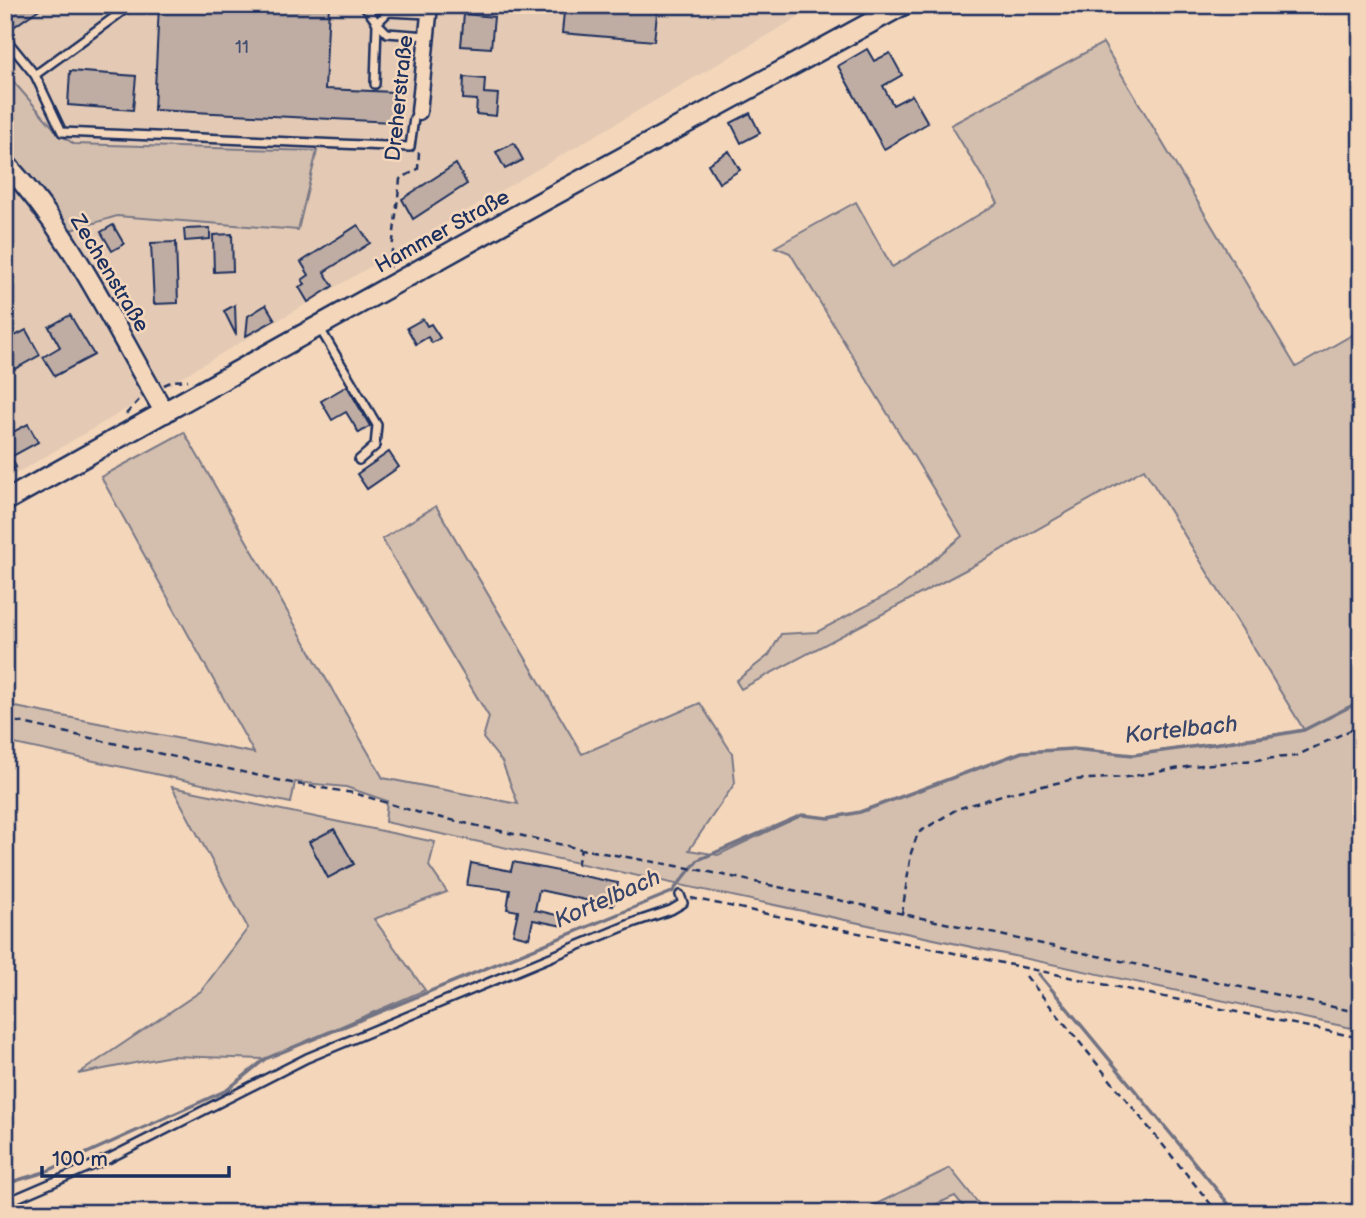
<svg xmlns="http://www.w3.org/2000/svg" width="1366" height="1218" font-family="'Balsamiq Sans',sans-serif">
	<style>
		.built { fill: #e4cab4 }
		.green { fill: #d4bfae; stroke: #787786; stroke-width: 2 }
		.lines { fill: none; stroke-linecap: round; stroke-linejoin: round }
		.stream { stroke: #717283; stroke-width: 3.5 }
		.building { fill: #bfada4; stroke: #1b2f5e; stroke-width: 2 }
		.service-casing { stroke: #1b2f5e; stroke-width: 12 }
		.minor-casing { stroke: #1b2f5e; stroke-width: 19 }
		.tertiary-casing { stroke: #1b2f5e; stroke-width: 23 }
		.secondary-casing { stroke: #1b2f5e; stroke-width: 24 }
		.path { stroke: #1b2f5e; stroke-width: 2.5; stroke-dasharray: 7 5; stroke-linecap: butt }
		.service { stroke: #f4d7bb; stroke-width: 7 }
		.minor { stroke: #f4d7bb; stroke-width: 14 }
		.tertiary { stroke: #f4d7bb; stroke-width: 18 }
		.secondary { stroke: #f4d7bb; stroke-width: 19 }
		.labels { text-anchor: middle; stroke-width: 5; stroke-linejoin: round; paint-order: stroke }
		.number-label { font-size: 18px; fill: #444e70 }
		.street-label { font-size: 21px; fill: #1b2f5e; stroke: #f4d7bb }
		.water-label { font-size: 23px; font-style: italic; fill: #38456a; stroke: #f4d7bb }
	</style>
	<rect width="100%" height="100%" fill="#f4d7bb"/>
	<filter id="ink" filterUnits="userSpaceOnUse"><feTurbulence type="fractalNoise" baseFrequency=".0143" numOctaves="2"/><feDisplacementMap in="SourceGraphic" scale="14" xChannelSelector="R" yChannelSelector="G"/><feConvolveMatrix kernelMatrix="1 2 1 2 8 2 1 2 1" color-interpolation-filters="sRGB"/></filter>
	<g filter="url(#ink)">
		<!-- built -->
		<path class="built" d="M5 5H819L5 480Z"/>
		<!-- green -->
		<g class="green">
			<path d="M1103 43 1296 367 1361 330V1030L385 822 387 801 346 787 295 782 291 803 5 742V705L254 753 101 477 184 432 383 778 518 804 502 762 483 738 489 717 382 539 436 506 582 754 700 703 732 753 735 783 689 850 718 855 802 815 829 818 860 812 1022 752 1073 749 1133 755 1304 730 1144 469 969 568 741 689 736 681 769 655 781 634 817 632 900 588 962 536 790 253 775 247 856 202 892 267 998 203 951 125Z"/>
			<path d="M5 72 58 133 74 144 317 151 298 230 117 216 61 233 5 163Z"/>
			<path d="M172 787 435 842 429 866 447 892 374 919 425 990 265 1059 171 1056 78 1074 201 991 248 928Z"/>
			<path d="M950 1168 986 1213H969L955 1196 916 1213H858Z"/>
		</g>
		<g class="lines">
			<!-- stream -->
			<g class="stream">
				<path d="M1039 974 1236 1213"/>
				<path d="M5 1184 45 1172 227 1090 265 1059 672 892 698 860 802 815 829 818 860 812 1022 752 1073 749 1133 755 1264 737 1304 730 1361 701"/>
			</g>
		</g>
		<!-- building -->
		<g class="building">
			<path d="M5 5H45L12 28 5 18Z"/>
			<path d="M159 5H329L325 89 394 92 392 122 154 110Z"/>
			<path d="M575 5H658L654 41 562 33 564 12H575Z"/>
			<path d="M464 14 494 17 491 48 461 46Z"/>
			<path d="M867 49 874 61 890 53 902 75 883 86 893 105 912 95 928 123 884 149 838 66Z"/>
			<path d="M70 71 136 76 133 110 68 105Z"/>
			<path d="M464 77 485 79 484 93 498 94 496 116 476 114 477 100 463 99Z"/>
			<path d="M750 113 760 133 741 143 731 123Z"/>
			<path d="M514 143 523 160 505 169 496 152Z"/>
			<path d="M729 151 740 170 719 183 708 164Z"/>
			<path d="M456 164 467 184 413 219 402 199Z"/>
			<path d="M113 225 124 244 112 251 101 232Z"/>
			<path d="M358 225 370 243 324 272 333 286 308 302 299 287 305 284 302 280 309 275 301 262Z"/>
			<path d="M210 228V239L185 241 184 229Z"/>
			<path d="M232 234 233 271 214 272 213 235Z"/>
			<path d="M176 242 178 303 154 304 151 243Z"/>
			<path d="M235 305 236 335 224 311Z"/>
			<path d="M266 305 275 320 246 336 248 316Z"/>
			<path d="M70 315 94 355 55 376 43 357 60 347 49 327Z"/>
			<path d="M423 319 427 326 431 324 440 338 432 343 428 337 416 344 407 328Z"/>
			<path d="M26 330 40 355 15 369 5 351V341Z"/>
			<path d="M347 386 370 426 359 433 346 412 332 420 321 401Z"/>
			<path d="M28 424 38 442 11 457 16 467 5 473V436Z"/>
			<path d="M389 452 399 467 367 489 357 474Z"/>
			<path d="M334 829 354 864 328 878 309 842Z"/>
			<path d="M513 862 618 883 613 906 539 890 535 910 565 917 563 926 533 920 529 938 513 934 518 911 507 909 510 890 467 885 471 863 511 871Z"/>
		</g>
		<g class="lines">
			<defs>
				<g id="service">
					<path d="M131 5 35 75 62 132 410 147 414 118 419 112"/>
					<path d="M364 5 377 23 375 84"/>
					<path d="M427 36 387 33 377 23 388 12 428 14"/>
					<path d="M5 38 35 75"/>
					<path d="M319 327 377 425 375 446 359 460"/>
					<path d="M5 1203 110 1158 307 1058 635 922 671 910 683 903 680 895"/>
				</g>
				<path id="minor" d="M419 112 430 5"/>
				<path id="tertiary" d="M5 163C74 236 114 328 165 413"/>
				<path id="secondary" d="M5 501 543 201 903 5"/>
			</defs>
			<!-- service casing -->
			<use href="#service" class="service-casing"/>
			<!-- minor casing -->
			<use href="#minor" class="minor-casing"/>
			<!-- tertiary casing -->
			<use href="#tertiary" class="tertiary-casing"/>
			<!-- secondary casing -->
			<use href="#secondary" class="secondary-casing"/>
			<!-- path -->
			<g class="path">
				<path d="M390 268 400 179 418 169 419 152"/>
				<path d="M164 385 173 381 188 380"/>
				<path d="M126 414 140 399"/>
				<path d="M5 719 296 784 354 793 420 813 581 849 700 870 1361 1013"/>
				<path d="M577 865 581 849"/>
				<path d="M691 898 1361 1038"/>
				<path d="M902 914 911 853 918 833 957 809 1005 794 1070 780 1127 777 1192 766 1296 756 1361 725"/>
				<path d="M1026 976 1218 1213"/>
			</g>
			<!-- service -->
			<use href="#service" class="service"/>
			<!-- minor -->
			<use href="#minor" class="minor"/>
			<!-- tertiary -->
			<use href="#tertiary" class="tertiary"/>
			<!-- secondary -->
			<use href="#secondary" class="secondary"/>
		</g>
	</g>
	<g class="labels">
		<!-- number labels -->
		<g class="number-label">
			<text x="242" y="53">11</text>
		</g>
		<!-- street labels -->
		<g class="street-label">
			<text transform="translate(399 98) rotate(-84)" y="7">Dreherstraße</text>
			<text transform="translate(442 231) rotate(-29)" y="7">Hammer Straße</text>
			<text transform="translate(110 273) rotate(59)" y="7">Zechenstraße</text>
		</g>
		<!-- water labels -->
		<g class="water-label">
			<text transform="translate(1181 729) rotate(-6)" y="8">Kortelbach</text>
			<text transform="translate(607 898) rotate(-24)" y="8">Kortelbach</text>
		</g>
	</g>
	<!-- margin -->
	<rect width="1366" height="1218" fill="none" stroke="#f4d7bb" stroke-width="28"/>
	<rect x="14" y="14" width="1338" height="1190" fill="none" stroke="#1b2f5e" stroke-width="2.5" filter="url(#ink)"/>
	<!-- scale -->
	<path d="M42 1166v10h187v-10" fill="none" stroke="#1b2f5e" stroke-width="3.5"/>
	<text x="52" y="1166" font-size="21" fill="#1b2f5e" stroke="#f4d7bb" stroke-width="5" paint-order="stroke">100 m</text>
</svg>
